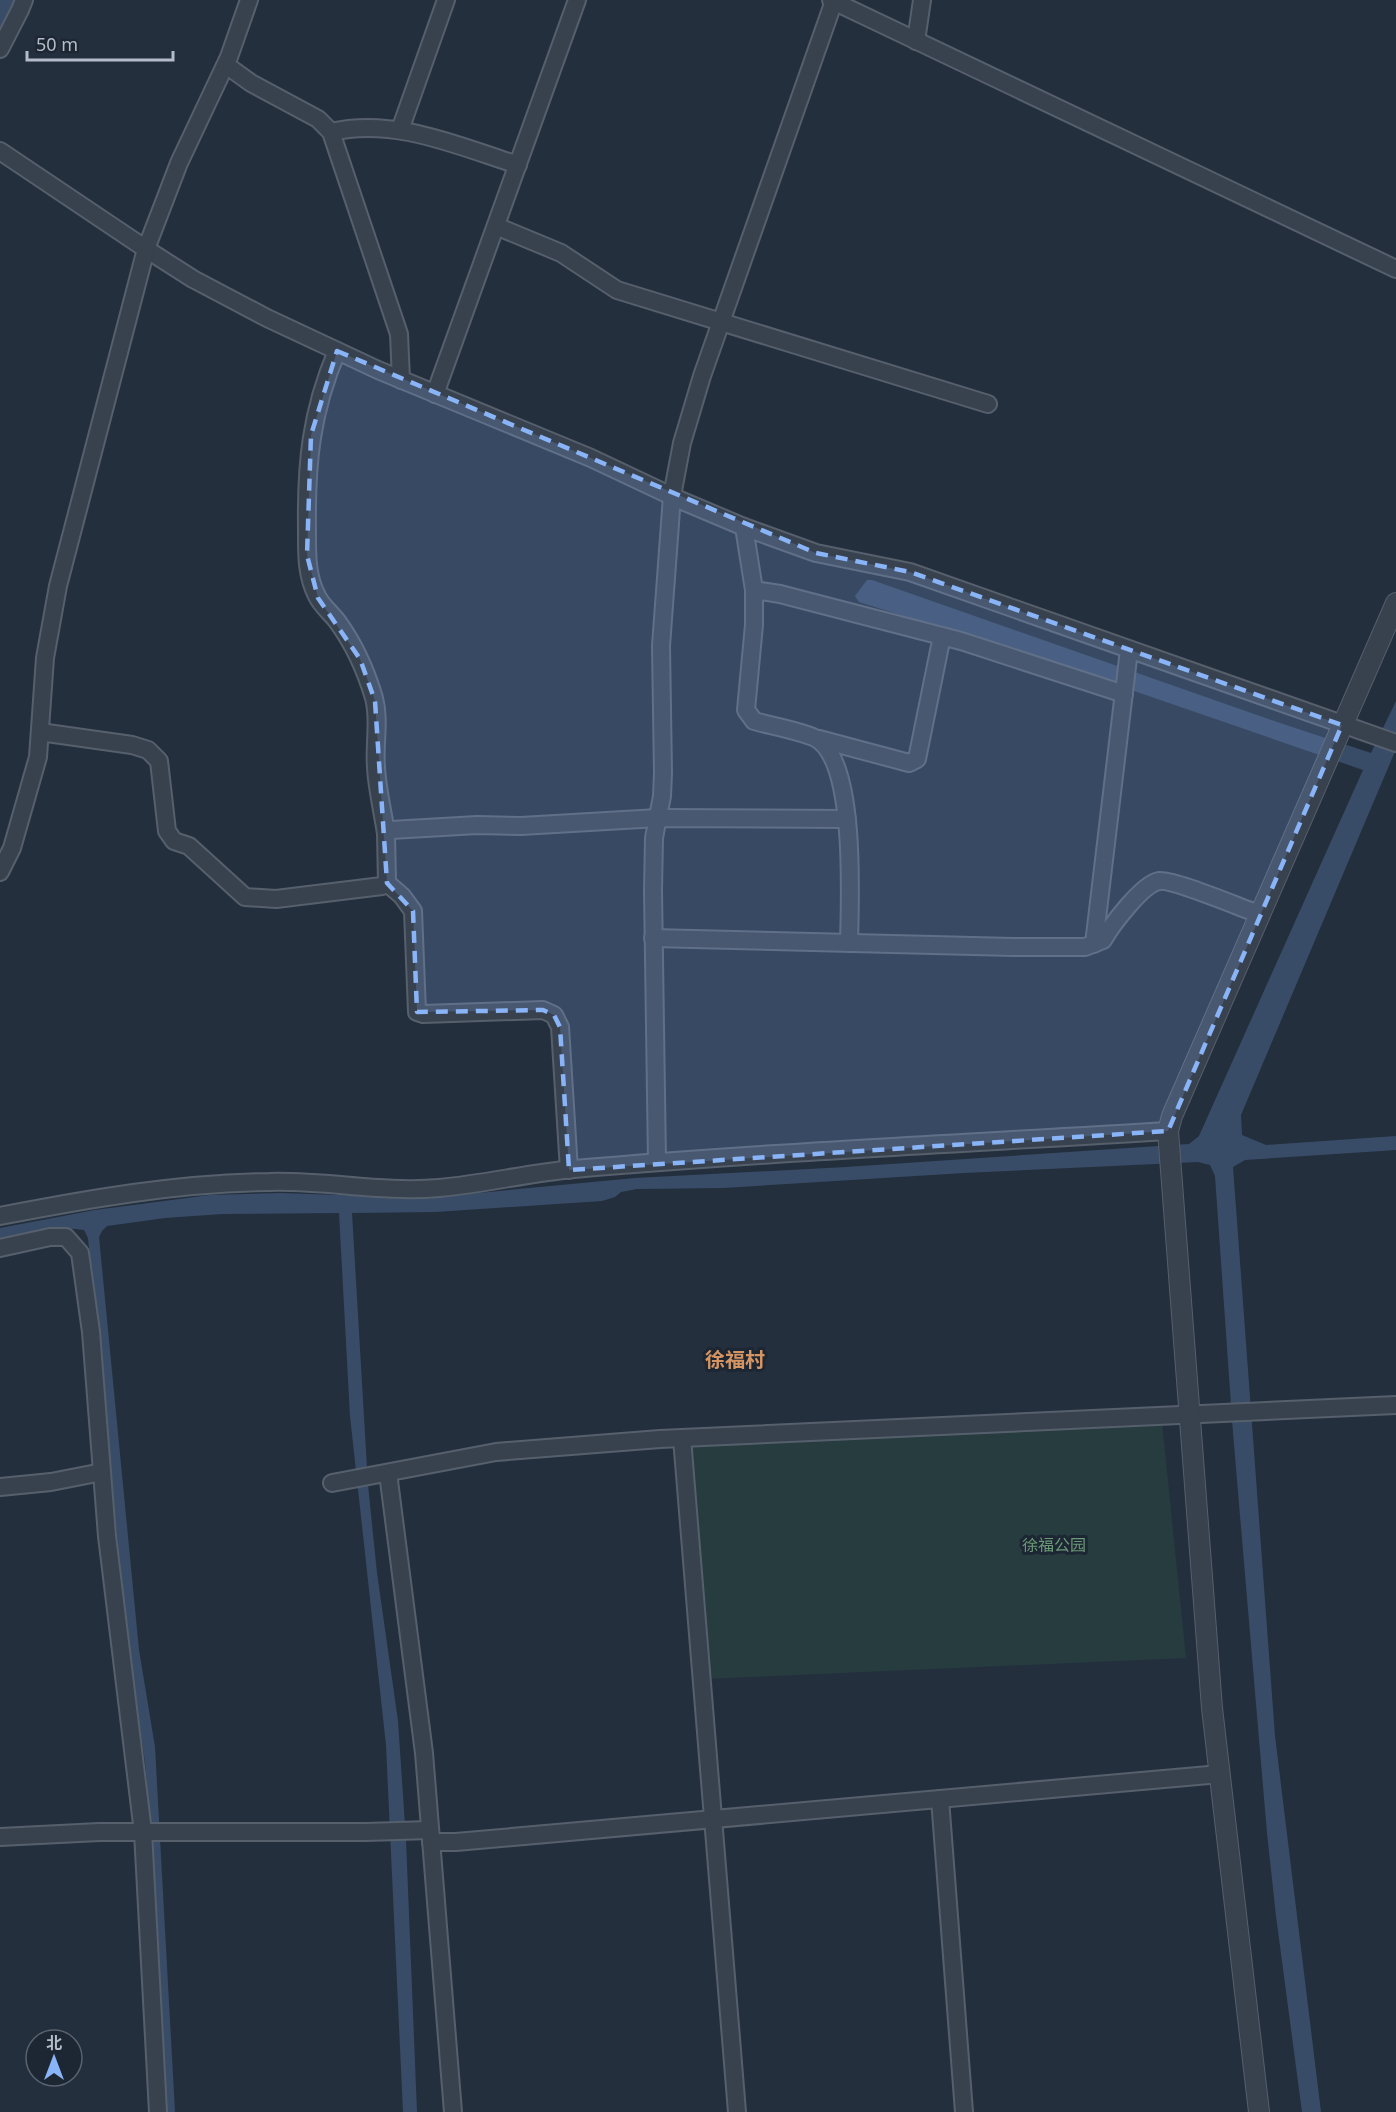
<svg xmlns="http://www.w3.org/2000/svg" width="1396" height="2112" font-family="'Noto Sans','Noto Sans SC',sans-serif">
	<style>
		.green { fill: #263c3f }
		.water { fill: #394c67 }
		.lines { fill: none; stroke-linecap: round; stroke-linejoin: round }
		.minor-casing { stroke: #565f6c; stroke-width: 20 }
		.tertiary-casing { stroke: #565f6c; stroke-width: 22 }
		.minor { stroke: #38414e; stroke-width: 16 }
		.tertiary { stroke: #38414e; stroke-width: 20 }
		.marked { fill: #8ab4f8; fill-opacity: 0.2; stroke: #8ab4f8; stroke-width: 4.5; stroke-dasharray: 12 8; stroke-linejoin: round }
		.labels { text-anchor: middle; stroke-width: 6; stroke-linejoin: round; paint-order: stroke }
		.park-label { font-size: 16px; fill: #6b9a76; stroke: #1d2633 }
		.quarter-label { font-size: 20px; font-weight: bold; fill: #d59563; stroke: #1d2633 }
	</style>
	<rect width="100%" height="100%" fill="#242f3e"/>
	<!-- green -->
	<path class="green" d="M1162 1422 1186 1658 705 1679 686 1444Z"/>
	<!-- water -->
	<g class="water">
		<path d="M0 0H23L0 33Z"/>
		<path d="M867 580H872L1283 724 1371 753 1396 701V749L1241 1115 1242 1135 1266 1145 1396 1136V1150L1245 1160 1233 1167 1275 1736 1321 2112H1302L1276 1916 1267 1833 1233 1433 1215 1176 1210 1165 1198 1162 964 1173 723 1188 637 1189 621 1192 615 1197 602 1201 435 1212 352 1213 368 1485 377 1573 398 1721 406 1840 417 2112H403L386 1745 350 1416 339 1213 222 1214 165 1218 107 1226 102 1231 99 1237 139 1650 155 1747 175 2112H166L154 1864 145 1762 127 1640 88 1238 84 1230 66 1228 0 1240V1228L95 1210 210 1195 280 1193 425 1198 635 1178 846 1167 1189 1144 1199 1136 1363 770 1053 663 859 602 855 596Z"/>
	</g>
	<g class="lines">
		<defs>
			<g id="minor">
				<path d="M831 0 1396 269"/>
				<path d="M916 41 922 0"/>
				<path d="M0 49 20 10 24 0"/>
				<path d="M226 65 251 83 318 119 331 132 399 334 401 380"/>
				<path d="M400 130 446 0"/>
				<path d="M331 132C394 117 458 146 518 165"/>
				<path d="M0 151 146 249 193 279 267 318 378 370 591 458 680 500 744 527 816 553 910 572 1396 743"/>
				<path d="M496 226 561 253 617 290 988 404"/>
				<path d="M337 351C311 412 306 463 307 529 307 552 306 575 317 596 321 605 330 612 337 621 354 644 366 671 374 698 380 720 374 744 376 767 377 789 383 812 386 834"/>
				<path d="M435 394 577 0"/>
				<path d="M744 527 754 590V625L746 710 754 721C767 725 811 733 820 741 856 770 850 899 849 943"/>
				<path d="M754 590 780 594 961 641 1124 694"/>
				<path d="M40 732 132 745 148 750 159 761 167 831 174 841 189 846 245 897 276 899 382 886 387 883 386 834 391 830 477 825 521 826 658 818 847 819"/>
				<path d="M819 739 909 763 917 759 942 636"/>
				<path d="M0 872 12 848 38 757 45 658 58 586 146 249 179 163 229 57 249 0"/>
				<path d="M387 883 402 896 413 911 417 1012 423 1014 543 1010 554 1015 560 1027 569 1170"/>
				<path d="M653 938 1013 947H1085L1103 940C1111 926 1142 884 1159 881 1173 879 1241 908 1259 914"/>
				<path d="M1094 944 1129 650"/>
				<path d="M657 1162 653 890 654 838 662 796 663 773 661 646 672 496 682 443 702 376 834 1"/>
				<path d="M0 1216C88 1199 178 1183 269 1182 325 1180 382 1193 439 1188 484 1184 529 1173 574 1169 771 1152 970 1143 1168 1131"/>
				<path d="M0 1248 50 1237H66L80 1253 91 1332 107 1536 143 1832 158 2112"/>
				<path d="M682 1438 737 2112"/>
				<path d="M388 1473 424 1753 453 2112"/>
				<path d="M332 1483 496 1452 660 1439 1396 1405"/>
				<path d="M0 1487 51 1482 102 1472"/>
				<path d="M940 1799 964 2112"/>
				<path d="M0 1837 99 1832H366L430 1830"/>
				<path d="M431 1842H456L1220 1774"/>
			</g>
			<path id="tertiary" d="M1259 2112 1212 1708 1168 1131 1172 1116 1396 603"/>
		</defs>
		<!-- minor casing -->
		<use href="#minor" class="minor-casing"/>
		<!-- tertiary casing -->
		<use href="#tertiary" class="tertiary-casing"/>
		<!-- minor -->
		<use href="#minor" class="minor"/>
		<!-- tertiary -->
		<use href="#tertiary" class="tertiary"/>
	</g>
	<!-- marked area -->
	<path class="marked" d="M337 351 816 553 910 572 1342 725 1168 1131 569 1170 560 1027 554 1015 543 1010 417 1012 413 911 387 883 375 701 360 659 318 598 307 555 311 435Z"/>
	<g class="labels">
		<!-- park labels -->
		<g class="park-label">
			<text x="1054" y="1551">徐福公园</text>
		</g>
		<!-- quarter labels -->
		<g class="quarter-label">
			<text x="735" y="1367">徐福村</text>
		</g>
	</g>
	<!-- north arrow -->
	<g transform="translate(54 2058)"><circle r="28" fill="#1d2633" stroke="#59626f" stroke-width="1.5"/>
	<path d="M0-4.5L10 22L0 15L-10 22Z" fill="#8ab4f8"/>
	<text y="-9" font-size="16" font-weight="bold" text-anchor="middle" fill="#b4bcc9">北</text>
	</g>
	<!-- scale -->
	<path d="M27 51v9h146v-9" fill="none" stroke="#b4bcc9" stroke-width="3"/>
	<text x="36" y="51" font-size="18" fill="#b4bcc9" stroke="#1d2633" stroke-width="4.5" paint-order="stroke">50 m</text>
</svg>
